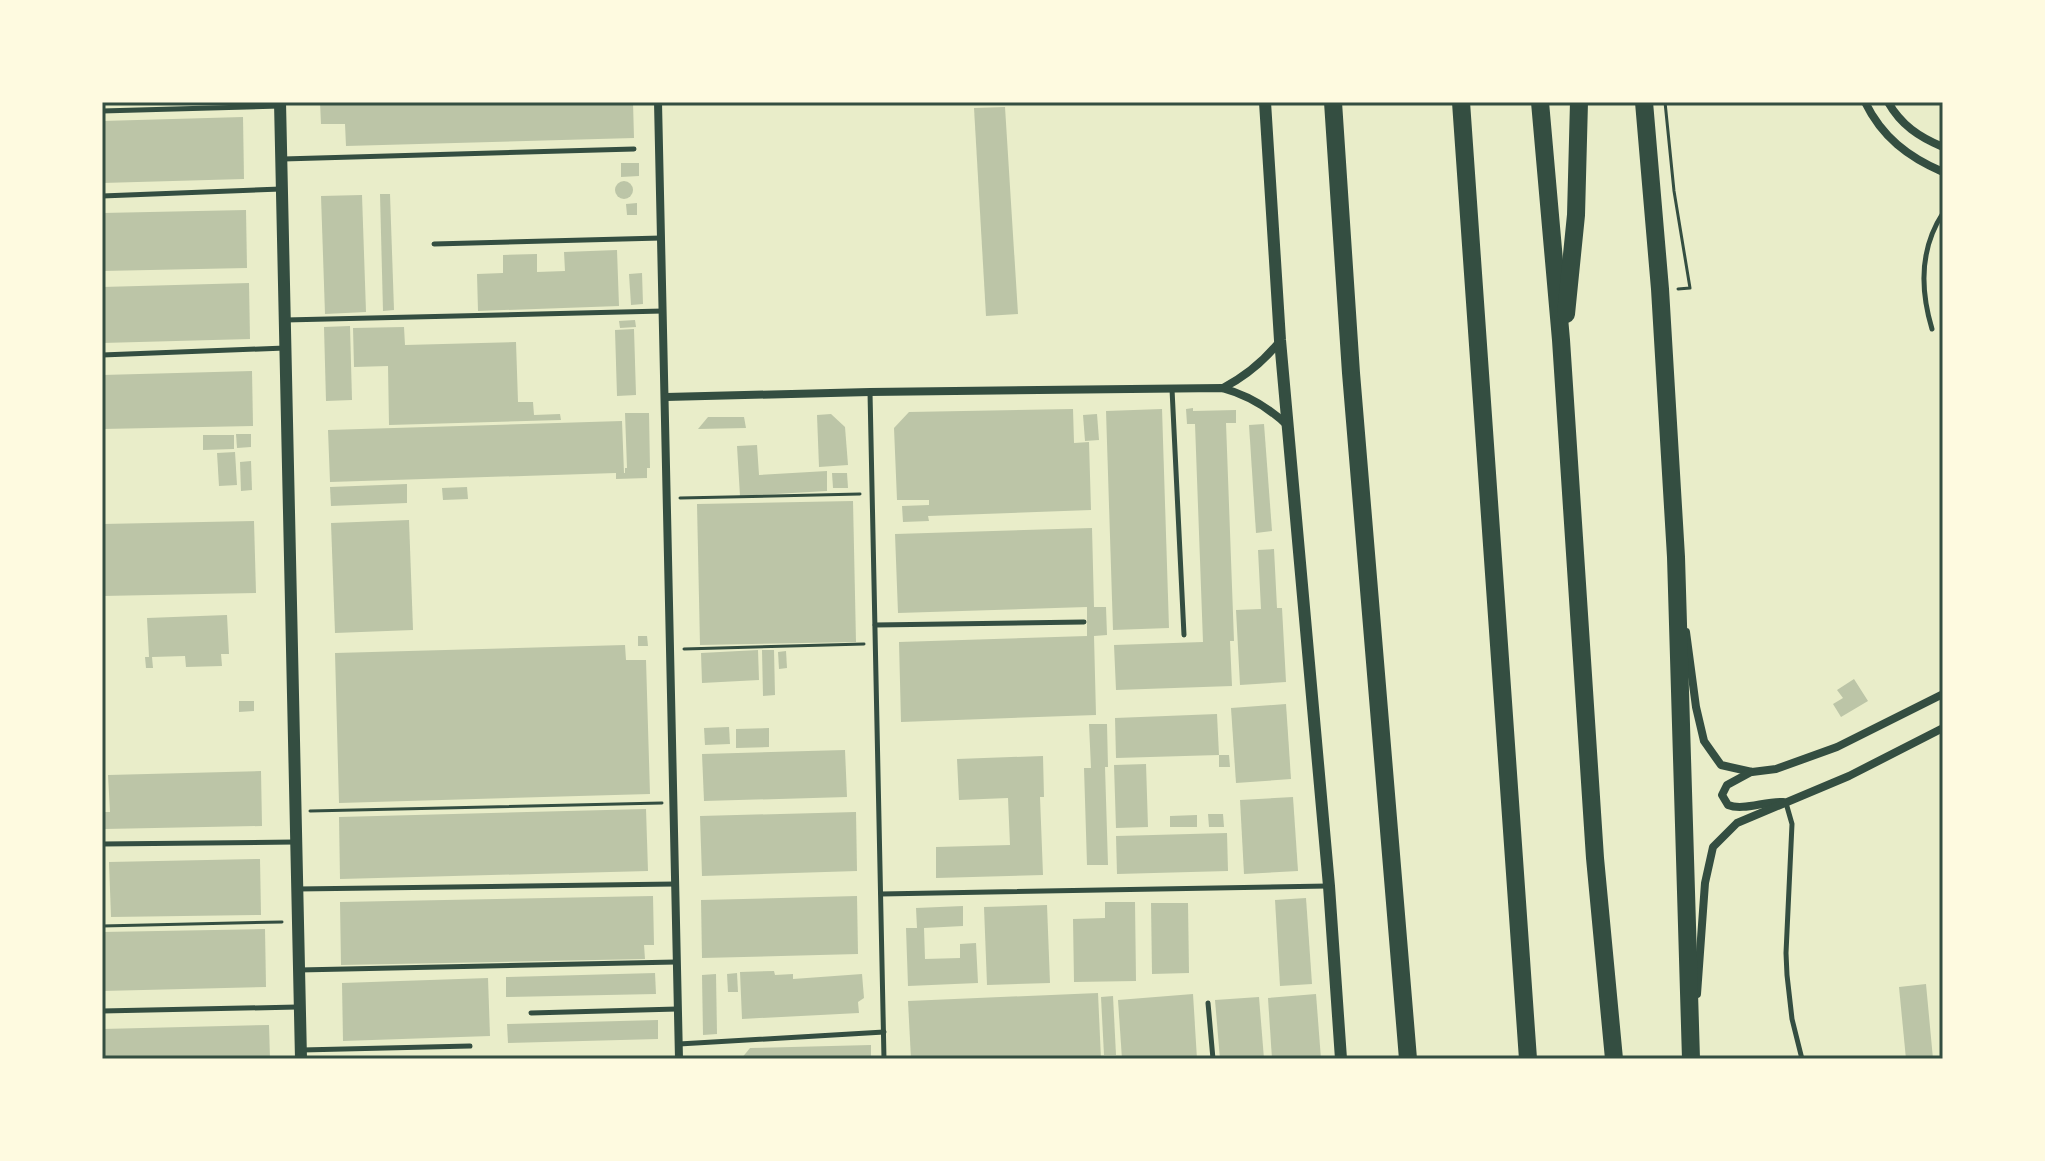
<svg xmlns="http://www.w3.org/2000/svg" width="2045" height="1161" font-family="Jost,sans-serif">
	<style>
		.building { fill: #bcc5a7 }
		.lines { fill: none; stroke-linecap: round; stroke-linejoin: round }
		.path { stroke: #344e41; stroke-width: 3 }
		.service { stroke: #344e41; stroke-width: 5 }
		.minor { stroke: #344e41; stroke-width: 8 }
		.tertiary { stroke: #344e41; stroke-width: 12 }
		.motorway { stroke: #344e41; stroke-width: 18 }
		.neatline { fill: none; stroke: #344e41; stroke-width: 3 }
	</style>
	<rect width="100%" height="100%" fill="#e9edc9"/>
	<!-- building -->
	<g class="building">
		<path d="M320 102H633L634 138 346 146 345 124H321Z"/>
		<path d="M1005 107 1018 314 986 316 974 108Z"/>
		<path d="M243 117 244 179 102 183V121Z"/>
		<path d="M621 163H639V176L621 177Z"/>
		<circle cx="624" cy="190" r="9"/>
		<path d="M380 194H390L394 310 383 311Z"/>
		<path d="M362 195 366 312 325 314 321 196Z"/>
		<path d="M637 203V215H627L626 204Z"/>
		<path d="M246 210 247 268 102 271V213Z"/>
		<path d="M617 250 619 306 478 311 477 274 503 273V255L537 254V272L565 271 564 252Z"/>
		<path d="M642 273 643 304 631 305 629 274Z"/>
		<path d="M249 283 250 339 102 343V287Z"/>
		<path d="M635 320 636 327 620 328 619 321Z"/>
		<path d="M350 326 352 400 326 401 324 327Z"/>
		<path d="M404 327 405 345 516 342 518 402H533L534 415 560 414 561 420 389 425 388 366 354 367 353 328Z"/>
		<path d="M634 329 636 395 617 396 615 330Z"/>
		<path d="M252 371 253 426 102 429V375Z"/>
		<path d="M1193 408V411L1236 410V423H1226L1234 641H1230L1232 686 1116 690 1114 645 1203 642 1195 424H1187L1186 409Z"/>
		<path d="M1073 409 1074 443 1089 442 1091 510 928 516 929 521 903 522 902 506 929 505V500H897L894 428 909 412Z"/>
		<path d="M1162 409 1169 628 1113 630 1106 411Z"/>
		<path d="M625 413H649L650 468H647V478L616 479V473L330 482 328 430 622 421 624 473H625V468H627Z"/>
		<path d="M831 414 845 427 848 465 819 467 817 415Z"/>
		<path d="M1097 414 1099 440 1085 441 1083 415Z"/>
		<path d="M708 417H744L746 428 698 429Z"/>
		<path d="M1264 424 1272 531 1256 533 1249 425Z"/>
		<path d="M236 434H251V447L237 448Z"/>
		<path d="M203 435H234V449L203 450Z"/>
		<path d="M757 445 759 475 827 471V491L740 496 737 446Z"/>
		<path d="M235 452 237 485 219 486 217 453Z"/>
		<path d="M251 461 252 490 241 491 240 462Z"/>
		<path d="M832 473H847L848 488H833Z"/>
		<path d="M407 484V503L331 506 330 487Z"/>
		<path d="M467 487 468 499 443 500 442 488Z"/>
		<path d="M853 501 856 642 700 645 697 504Z"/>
		<path d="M409 520 413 630 335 633 331 523Z"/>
		<path d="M254 521 256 593 102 596V524Z"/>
		<path d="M1092 528 1094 607H1106L1107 635 1094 636 1096 715 901 722 899 642 1087 636V607L898 613 895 534Z"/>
		<path d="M1274 549 1277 608H1282L1286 682 1240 685 1236 610 1261 609 1258 550Z"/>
		<path d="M227 615 229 654H221L222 666 186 667 185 656 152 657 153 668H146L145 657H149L147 618Z"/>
		<path d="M638 636H647L648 646H638Z"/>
		<path d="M625 645 626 660H646L650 794 339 803 335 653Z"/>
		<path d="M758 650 759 680 702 683 701 653Z"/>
		<path d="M762 650H774L775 695 763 696Z"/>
		<path d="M786 651 787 668 779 669 778 652Z"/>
		<path d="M1854 679 1868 701 1841 717 1833 704 1843 698 1837 690Z"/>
		<path d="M239 701H254V711L239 712Z"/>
		<path d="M1286 704 1291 779 1236 783 1231 708Z"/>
		<path d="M1217 714 1219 755 1116 758 1115 718Z"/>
		<path d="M1089 724H1107L1108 767H1105L1108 865H1087L1084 768H1091Z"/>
		<path d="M729 727 730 744 705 745 704 728Z"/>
		<path d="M769 728V747L736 748V729Z"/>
		<path d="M845 750 847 797 704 801 702 754Z"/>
		<path d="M1219 755H1229L1230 767H1219Z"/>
		<path d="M1043 756 1044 797H1040L1043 875 936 878V847L1010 845 1008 798 959 800 957 759Z"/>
		<path d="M1146 764 1148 827 1116 828 1114 765Z"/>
		<path d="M261 771 262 826 104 829V812H110L108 775Z"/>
		<path d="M1293 797 1298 871 1244 874 1240 800Z"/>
		<path d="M646 809 648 871 340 879 339 817Z"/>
		<path d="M856 812 857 871 702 876 700 816Z"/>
		<path d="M1208 814H1223L1224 827H1209Z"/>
		<path d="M1197 815V827H1170V816Z"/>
		<path d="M1227 833 1228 871 1117 874 1116 836Z"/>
		<path d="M260 859 261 915 111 917 109 862Z"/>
		<path d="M653 896 654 945H644L645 959 341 965 340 902Z"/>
		<path d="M857 896 858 954 702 958 701 900Z"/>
		<path d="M1306 898 1312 984 1280 986 1275 900Z"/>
		<path d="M1105 902H1135L1136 981 1074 982 1073 919 1105 918Z"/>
		<path d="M1151 903H1188L1189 973 1152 974Z"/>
		<path d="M1047 905 1050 983 987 985 984 907Z"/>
		<path d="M963 906V926L924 928 925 959 960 958V944L976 943 978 983 908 986 906 928H917L916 908Z"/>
		<path d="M265 929 266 987 102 991V932Z"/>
		<path d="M774 971 775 975 793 974V979L862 974 864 998 858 1002 859 1013 742 1019 740 972Z"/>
		<path d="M655 973 656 994 506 997V977Z"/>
		<path d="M737 973 738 992H728L727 974Z"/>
		<path d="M716 974 717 1034 703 1035 702 975Z"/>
		<path d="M488 978 490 1036 343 1041 342 983Z"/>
		<path d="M1926 984 1933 1059H1906L1899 987Z"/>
		<path d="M1098 993 1101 1059H911L908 1001Z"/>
		<path d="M1193 994 1197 1059H1122L1118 1000Z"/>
		<path d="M1316 994 1321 1059H1272L1268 998Z"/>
		<path d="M1113 996 1116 1055H1104L1101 997Z"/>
		<path d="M1259 997 1264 1059H1220L1215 1000Z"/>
		<path d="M658 1020V1039L508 1043 507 1024Z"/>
		<path d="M269 1025 270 1059H102V1029Z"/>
		<path d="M871 1045V1059H741L750 1048Z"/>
	</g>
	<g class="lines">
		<!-- path -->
		<g class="path">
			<path d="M1665 102 1674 191 1690 288 1678 289"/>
			<path d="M680 498 860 494"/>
			<path d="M684 649 864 644"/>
			<path d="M310 811 662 803"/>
			<path d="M102 926 282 922"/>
		</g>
		<!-- service -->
		<g class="service">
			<path d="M102 111 280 106"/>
			<path d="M283 159 634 149"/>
			<path d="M102 196 281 189"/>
			<path d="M434 244 661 238"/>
			<path d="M285 320 663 311"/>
			<path d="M1932 329C1920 289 1920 248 1943 213"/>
			<path d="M102 355 285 348"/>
			<path d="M1172 389 1184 635"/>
			<path d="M870 392 884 1059"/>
			<path d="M875 625 1084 622"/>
			<path d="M1786 803 1792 824 1786 953 1787 975 1792 1019 1802 1059"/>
			<path d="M102 844 295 842"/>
			<path d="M297 889 675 884"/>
			<path d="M881 894 1328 886"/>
			<path d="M299 970 676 962"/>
			<path d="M1208 1003 1213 1059"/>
			<path d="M102 1011 297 1007"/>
			<path d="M531 1013 677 1009"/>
			<path d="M679 1044 884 1032"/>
			<path d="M302 1050 470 1046"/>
		</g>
		<!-- minor -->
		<g class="minor">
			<path d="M658 102 679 1059"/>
			<path d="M1865 102C1882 137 1908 157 1943 172"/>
			<path d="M1888 102C1901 125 1919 137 1943 147"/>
			<path d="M1223 388C1246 376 1264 361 1280 341"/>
			<path d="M666 397 870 392 1222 388C1248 395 1268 407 1287 425"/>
			<path d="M1686 632 1696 707 1704 741 1721 765 1752 772 1776 769 1837 747 1943 694"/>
			<path d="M1751 772 1727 785 1722 795 1728 805C1743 811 1765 801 1783 802"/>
			<path d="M1697 994 1705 883 1713 847 1737 823 1849 776 1943 728"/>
		</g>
		<!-- tertiary -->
		<g class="tertiary">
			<path d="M280 102 301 1059"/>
			<path d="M1265 102 1280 340 1329 886 1341 1059"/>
		</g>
		<!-- motorway -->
		<g class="motorway">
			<path d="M1333 102 1351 373 1408 1059"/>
			<path d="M1461 102 1528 1059"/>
			<path d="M1540 102 1561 340 1595 858 1614 1059"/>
			<path d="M1644 102 1660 289 1676 557 1691 1059"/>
			<path d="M1566 314 1576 215 1579 102"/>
		</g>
	</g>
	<!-- border -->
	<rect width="2045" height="1161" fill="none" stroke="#fefae0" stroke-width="208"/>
	<rect x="104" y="104" width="1837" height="953" class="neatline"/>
</svg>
